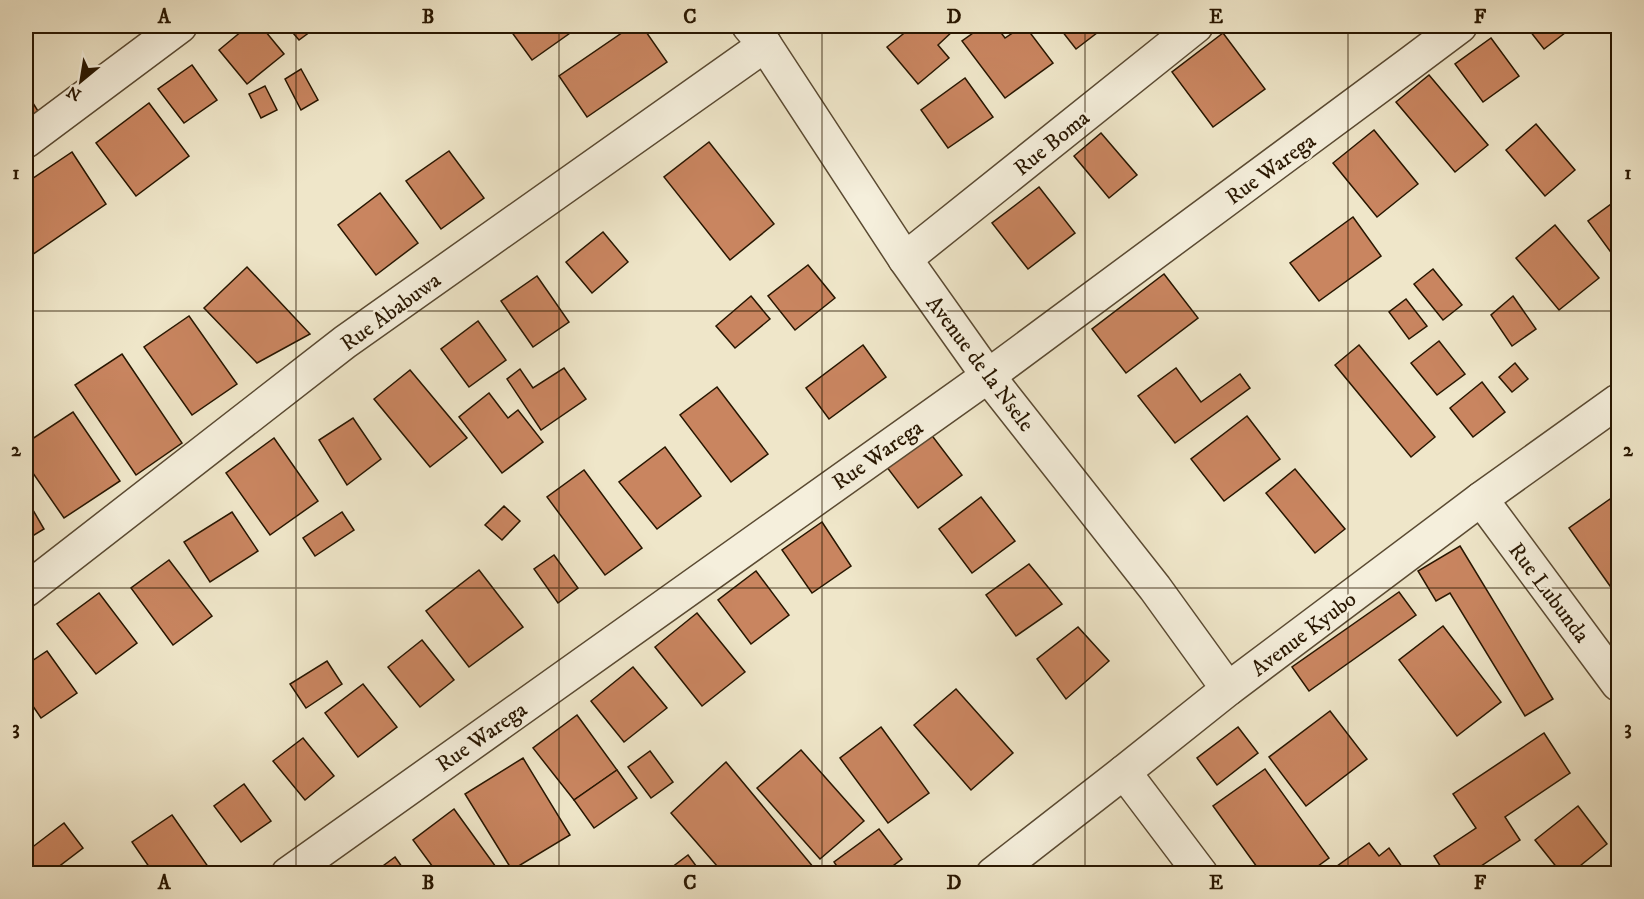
<svg xmlns="http://www.w3.org/2000/svg" width="1644" height="899" font-family="'IM FELL DW Pica',serif">
	<style>
		.building { fill: #c98560; stroke: #281600; stroke-width: 1.5 }
		.lines { fill: none; stroke-linecap: round; stroke-linejoin: round }
		.minor-casing { stroke: #5a4a32; stroke-width: 36 }
		.minor { stroke: #f5efdc; stroke-width: 33 }
		.grid { fill: none; stroke: #281600; stroke-width: 1.5; stroke-opacity: 0.55 }
		.labels { text-anchor: middle; stroke-width: 5; stroke-linejoin: round; paint-order: stroke }
		.street-label { font-size: 22px; fill: #281600; stroke: #f5efdc }
		.neatline { fill: none; stroke: #281600; stroke-width: 2 }
		.grid-label { font-size: 20px; text-anchor: middle; font-weight: bold; fill: #281600 }
	</style>
	<rect width="100%" height="100%" fill="#efe6c9"/>
	<filter id="stains"><feTurbulence type="fractalNoise" baseFrequency=".00333" numOctaves="4"/><feColorMatrix values="0 0 0 0 .2 0 0 0 0 .09 0 0 0 0 .02 0 0 0 .5 -.17"/></filter>
	<radialGradient id="worn" r=".72"><stop offset=".6" stop-color="#630" stop-opacity="0"/><stop offset="1" stop-color="#630" stop-opacity=".3"/></radialGradient>
	<!-- building -->
	<g class="building">
		<path d="M248 26H261L284 54 247 84 219 50Z"/>
		<path d="M287 26H318L299 40Z"/>
		<path d="M510 26H580L532 60 508 27Z"/>
		<path d="M632 26H642L667 62 587 117 559 76Z"/>
		<path d="M913 26H952L955 29 938 45 949 58 918 84 887 47Z"/>
		<path d="M983 26H996L1005 38 1023 26H1025L1053 63 1005 98 962 41Z"/>
		<path d="M1058 26H1106L1076 49Z"/>
		<path d="M1526 26H1574L1544 49Z"/>
		<path d="M1223 33 1265 89 1213 127 1172 72Z"/>
		<path d="M1491 38 1519 76 1483 102 1455 64Z"/>
		<path d="M192 65 217 100 184 123 158 89Z"/>
		<path d="M301 69 318 100 301 110 285 79Z"/>
		<path d="M1429 75 1488 145 1455 172 1396 102Z"/>
		<path d="M965 78 993 117 948 148 921 110Z"/>
		<path d="M265 86 277 110 261 118 249 94Z"/>
		<path d="M26 92 43 119 26 130Z"/>
		<path d="M149 103 189 156 136 196 96 143Z"/>
		<path d="M1536 124 1575 170 1545 196 1506 150Z"/>
		<path d="M1374 130 1418 184 1377 217 1333 163Z"/>
		<path d="M1101 133 1137 175 1109 198 1074 156Z"/>
		<path d="M709 142 774 224 730 260 664 177Z"/>
		<path d="M449 151 484 198 441 229 406 181Z"/>
		<path d="M72 152 106 204 29 257 26 252V183Z"/>
		<path d="M1039 187 1075 233 1028 269 992 223Z"/>
		<path d="M380 193 418 243 376 275 338 225Z"/>
		<path d="M1618 199V262L1588 221Z"/>
		<path d="M1353 217 1381 256 1319 301 1290 263Z"/>
		<path d="M1555 225 1599 278 1559 310 1516 258Z"/>
		<path d="M603 232 628 262 592 293 566 262Z"/>
		<path d="M808 265 835 298 795 330 768 296Z"/>
		<path d="M247 267 310 334 257 363 204 308Z"/>
		<path d="M1433 269 1462 305 1443 320 1414 284Z"/>
		<path d="M1164 274 1198 318 1126 373 1092 329Z"/>
		<path d="M537 276 569 322 533 347 501 301Z"/>
		<path d="M751 296 770 319 735 348 716 326Z"/>
		<path d="M1513 296 1536 329 1512 346 1491 315Z"/>
		<path d="M1406 299 1427 326 1409 339 1389 312Z"/>
		<path d="M189 316 237 384 192 415 144 347Z"/>
		<path d="M478 321 506 360 469 387 441 349Z"/>
		<path d="M1439 341 1465 374 1437 395 1411 363Z"/>
		<path d="M863 345 886 377 829 419 806 388Z"/>
		<path d="M1359 345 1435 437 1411 457 1335 365Z"/>
		<path d="M122 354 182 443 136 475 75 385Z"/>
		<path d="M1515 363 1528 379 1512 392 1499 377Z"/>
		<path d="M564 368 586 399 541 430 507 379 520 369 533 388Z"/>
		<path d="M1176 368 1201 402 1240 374 1250 388 1175 443 1138 396Z"/>
		<path d="M410 370 467 438 430 467 374 399Z"/>
		<path d="M1482 382 1505 412 1473 437 1450 408Z"/>
		<path d="M717 387 768 454 731 482 680 415Z"/>
		<path d="M489 393 508 418 518 410 543 442 502 473 459 417Z"/>
		<path d="M73 412 120 481 64 518 26 463V443Z"/>
		<path d="M1247 416 1280 459 1224 501 1191 459Z"/>
		<path d="M353 418 381 459 347 485 319 440Z"/>
		<path d="M930 433 962 475 918 508 886 466Z"/>
		<path d="M274 438 318 501 270 535 226 473Z"/>
		<path d="M665 447 701 496 657 529 619 482Z"/>
		<path d="M1295 469 1345 529 1315 553 1266 493Z"/>
		<path d="M584 470 642 548 605 575 547 497Z"/>
		<path d="M981 497 1015 541 972 573 939 529Z"/>
		<path d="M26 498 44 529 26 540Z"/>
		<path d="M1610 499 1618 511V590L1615 593 1569 528Z"/>
		<path d="M504 506 520 521 502 540 485 525Z"/>
		<path d="M232 512 258 551 210 582 184 542Z"/>
		<path d="M342 512 354 530 315 556 303 538Z"/>
		<path d="M822 522 851 566 812 593 782 550Z"/>
		<path d="M1460 546 1553 699 1525 716 1450 593 1436 601 1418 571Z"/>
		<path d="M554 555 578 588 558 603 534 569Z"/>
		<path d="M169 560 212 616 173 645 131 588Z"/>
		<path d="M1029 564 1062 604 1016 636 986 595Z"/>
		<path d="M479 570 523 627 469 667 426 611Z"/>
		<path d="M756 571 789 615 751 644 718 600Z"/>
		<path d="M1399 592 1416 615 1309 691 1292 667Z"/>
		<path d="M99 593 137 643 96 674 57 624Z"/>
		<path d="M697 613 745 672 702 706 655 647Z"/>
		<path d="M1443 626 1501 702 1457 736 1399 660Z"/>
		<path d="M1078 627 1109 661 1066 699 1037 659Z"/>
		<path d="M422 640 454 680 420 707 388 667Z"/>
		<path d="M47 651 77 693 41 718 26 696V665Z"/>
		<path d="M327 661 342 684 306 708 290 684Z"/>
		<path d="M633 667 667 708 624 742 591 701Z"/>
		<path d="M363 684 397 727 358 757 325 713Z"/>
		<path d="M956 689 1013 753 971 790 914 725Z"/>
		<path d="M1330 711 1367 759 1306 806 1269 757Z"/>
		<path d="M577 715 617 770 574 800 533 748Z"/>
		<path d="M881 727 929 793 888 823 840 758Z"/>
		<path d="M1238 727 1258 753 1217 785 1197 758Z"/>
		<path d="M1544 733 1570 773 1505 817 1520 840 1469 874H1445L1434 856 1476 828 1453 794Z"/>
		<path d="M303 738 334 776 305 800 273 761Z"/>
		<path d="M801 750 864 821 820 859 757 788Z"/>
		<path d="M650 751 673 782 651 798 628 767Z"/>
		<path d="M523 758 570 835 512 870 465 794Z"/>
		<path d="M726 762 819 874H724L671 813Z"/>
		<path d="M1265 769 1329 858 1307 874H1262L1213 806Z"/>
		<path d="M617 770 637 798 594 828 574 800Z"/>
		<path d="M244 784 271 821 241 842 214 806Z"/>
		<path d="M1578 806 1607 844 1570 874H1562L1535 840Z"/>
		<path d="M454 809 501 874H438L413 840Z"/>
		<path d="M172 815 209 868 201 874H154L132 842Z"/>
		<path d="M64 823 83 848 49 874H31L26 866V852Z"/>
		<path d="M879 829 902 859 882 874H842L834 862Z"/>
		<path d="M1369 843 1379 856 1389 848 1407 874H1326Z"/>
		<path d="M688 855 702 874H663Z"/>
		<path d="M395 857 407 874H372Z"/>
		<path d="M1618 866V874H1610Z"/>
	</g>
	<g class="lines">
		<defs>
			<g id="minor">
				<path d="M749 26 765 45 905 259 988 376 1155 588 1228 689"/>
				<path d="M26 141 180 26"/>
				<path d="M905 259 1196 26"/>
				<path d="M1481 499 1618 684"/>
				<path d="M26 590 345 342 765 45"/>
				<path d="M1124 772 1201 874"/>
				<path d="M288 874 988 376 1412 62 1460 26"/>
				<path d="M993 874 1124 772 1228 689 1481 499 1618 401"/>
			</g>
		</defs>
		<!-- minor casing -->
		<use href="#minor" class="minor-casing"/>
		<!-- minor -->
		<use href="#minor" class="minor"/>
	</g>
	<!-- grid -->
	<path class="grid" d="M296 26V874M559 26V874M822 26V874M1085 26V874M1348 26V874M26 311H1618M26 588H1618"/>
	<g class="labels">
		<!-- street labels -->
		<g class="street-label">
			<text transform="translate(1051 142) rotate(-39)" y="8">Rue Boma</text>
			<text transform="translate(1270 168) rotate(-36)" y="8">Rue Warega</text>
			<text transform="translate(390 311) rotate(-36)" y="8">Rue Ababuwa</text>
			<text transform="translate(981 363) rotate(53)" y="8">Avenue de la Nsele</text>
			<text transform="translate(877 454) rotate(-35)" y="8">Rue Warega</text>
			<text transform="translate(1550 592) rotate(53)" y="8">Rue Lubunda</text>
			<text transform="translate(1303 633) rotate(-37)" y="8">Avenue Kyubo</text>
			<text transform="translate(481 736) rotate(-35)" y="8">Rue Warega</text>
		</g>
	</g>
	<!-- margin -->
	<rect width="1644" height="899" fill="none" stroke="#efe6c9" stroke-width="66"/>
	<!-- north arrow -->
	<g transform="translate(81 81) rotate(210)" stroke="#f5efdc" stroke-width="4.5" paint-order="stroke">
	<path d="M0-4.5L10 22L0 15L-10 22Z" fill="#281600"/>
	<text y="-9" font-size="16" font-weight="bold" text-anchor="middle" fill="#281600">N</text>
	</g>
	<rect x="33" y="33" width="1578" height="833" class="neatline"/>
	<g class="grid-label">
		<text x="164" y="23">A</text>
		<text x="428" y="23">B</text>
		<text x="690" y="23">C</text>
		<text x="954" y="23">D</text>
		<text x="1216" y="23">E</text>
		<text x="1480" y="23">F</text>
		<text x="16" y="179">1</text>
		<text x="1628" y="179">1</text>
		<text x="16" y="456">2</text>
		<text x="1628" y="456">2</text>
		<text x="16" y="734">3</text>
		<text x="1628" y="734">3</text>
		<text x="164" y="889">A</text>
		<text x="428" y="889">B</text>
		<text x="690" y="889">C</text>
		<text x="954" y="889">D</text>
		<text x="1216" y="889">E</text>
		<text x="1480" y="889">F</text>
	</g>
	<rect width="100%" height="100%" filter="url(#stains)"/>
	<rect width="100%" height="100%" fill="url(#worn)"/>
</svg>
